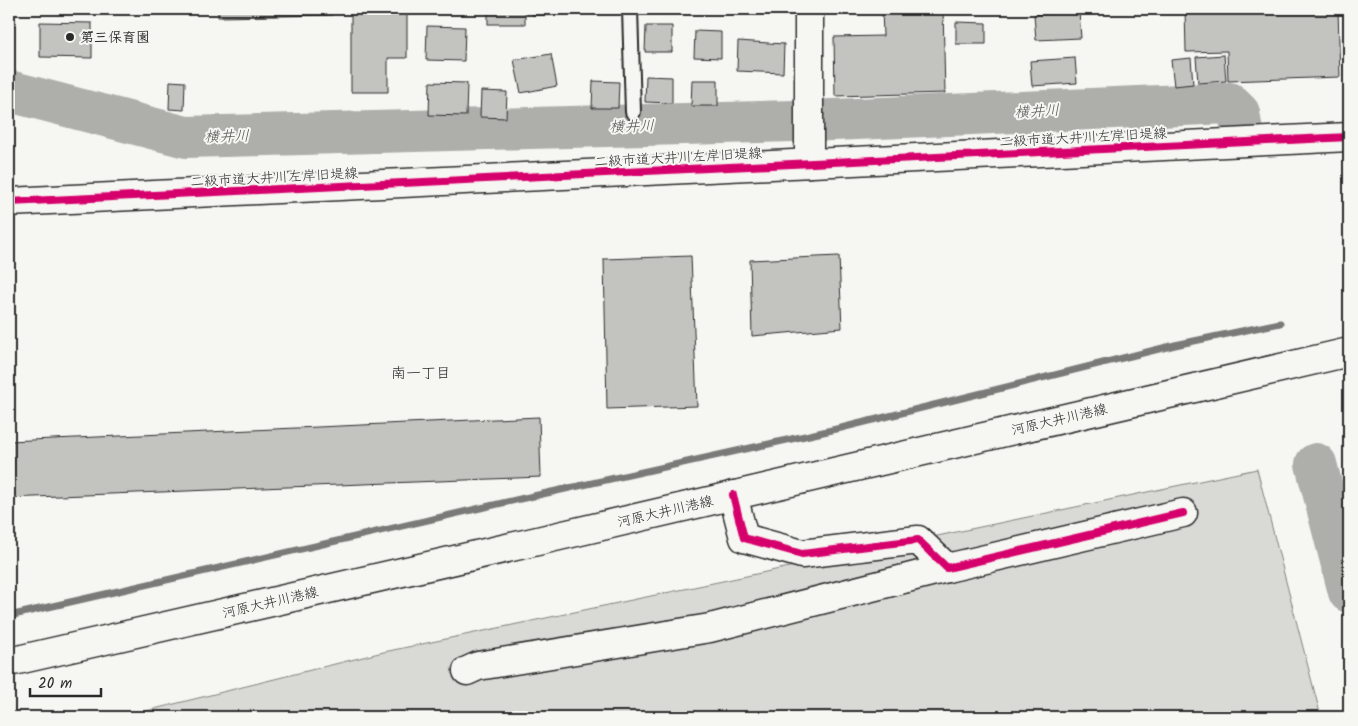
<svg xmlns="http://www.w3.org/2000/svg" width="1358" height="726" font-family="Kalam,'Klee One',sans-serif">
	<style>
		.green { fill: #d9d9d5; stroke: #828280 }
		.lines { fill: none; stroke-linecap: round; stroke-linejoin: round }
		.stream { stroke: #7a7a78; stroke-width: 7 }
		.river { stroke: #aeaeab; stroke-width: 42 }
		.building { fill: #c3c3c0; stroke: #2b2b2b }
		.lane-casing { stroke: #2b2b2b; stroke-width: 18 }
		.street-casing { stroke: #2b2b2b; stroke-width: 31 }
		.secondary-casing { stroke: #2b2b2b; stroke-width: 31 }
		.lane { stroke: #f6f6f2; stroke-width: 14 }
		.street { stroke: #f6f6f2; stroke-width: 28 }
		.secondary { stroke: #f6f6f2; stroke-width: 28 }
		.cycleway-casing { stroke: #f6f6f2; stroke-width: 11 }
		.cycleway { stroke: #d6006c; stroke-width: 8 }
		.poi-dot { fill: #2b2b2b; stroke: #f6f6f2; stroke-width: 2 }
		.labels { text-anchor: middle; stroke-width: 4; stroke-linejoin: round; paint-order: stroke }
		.poi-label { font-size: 14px; font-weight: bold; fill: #2b2b2b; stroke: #f6f6f2; text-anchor: start }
		.street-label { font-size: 14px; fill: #2b2b2b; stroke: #f6f6f2 }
		.water-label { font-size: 15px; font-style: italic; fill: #525251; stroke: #f6f6f2 }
		.neighbourhood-label { font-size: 15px; fill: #2b2b2b; stroke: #f6f6f2 }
	</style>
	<rect width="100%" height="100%" fill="#f6f6f2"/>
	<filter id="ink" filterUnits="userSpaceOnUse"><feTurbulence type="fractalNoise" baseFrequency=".02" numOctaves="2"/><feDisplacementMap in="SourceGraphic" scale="10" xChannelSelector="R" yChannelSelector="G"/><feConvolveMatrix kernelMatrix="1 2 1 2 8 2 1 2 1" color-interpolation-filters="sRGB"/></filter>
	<g filter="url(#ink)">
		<!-- green -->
		<path class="green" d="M1257 469 1321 717H122L379 653Z"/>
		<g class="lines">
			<!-- stream -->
			<path class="stream" d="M9 616 520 499 841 428 1175 345 1280 323"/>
			<!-- river -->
			<g class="river">
				<path d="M9 91 186 137 833 120 1229 103 1239 113 1242 131"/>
				<path d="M1316 464 1349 592"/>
			</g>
		</g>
		<!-- building -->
		<g class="building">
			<path d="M218 9H332V15L218 17Z"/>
			<path d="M351 9H407V58H388V92H351Z"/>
			<path d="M429 9H466V13L429 12Z"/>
			<rect x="488" y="9" width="37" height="15"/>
			<path d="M531 9H552V15H532Z"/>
			<rect x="693" y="9" width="27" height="2"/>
			<path d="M731 9H777V13L731 11Z"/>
			<path d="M882 9H943L945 93 835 96 834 37 883 36Z"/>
			<path d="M1185 9H1338L1340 77 1228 81 1227 51 1186 52Z"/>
			<path d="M1079 12 1081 38 1036 40 1034 15Z"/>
			<path d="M40 22 92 23V58L40 57Z"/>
			<path d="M956 22 986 23V44H956Z"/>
			<path d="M427 26 465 27 464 61 426 60Z"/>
			<path d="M646 26H672V52H645Z"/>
			<path d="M695 31 721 32V58L694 57Z"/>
			<path d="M738 41 784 44 783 73 737 71Z"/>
			<path d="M551 54 557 86 521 93 514 60Z"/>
			<path d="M1224 55 1226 81 1198 83 1196 57Z"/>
			<path d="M1075 58 1077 83 1032 86 1030 61Z"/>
			<path d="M1191 58 1193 84 1174 86 1171 60Z"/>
			<path d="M646 76 672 77V103L645 102Z"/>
			<path d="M692 80H718V106H691Z"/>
			<path d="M170 81 185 82 184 110 169 109Z"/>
			<path d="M593 81 619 82 618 108H592Z"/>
			<path d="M430 82 467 83 466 116 429 115Z"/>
			<path d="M481 91 507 92 506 118 480 117Z"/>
			<path d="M691 256 697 406 607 409 604 259Z"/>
			<path d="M839 256 842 328 752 336 750 260Z"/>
			<path d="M539 417 541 477 9 498V441Z"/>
		</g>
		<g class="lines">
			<defs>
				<path id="lane" d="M630 9 633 112"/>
				<g id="street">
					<path d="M809 9V163"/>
					<path d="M733 495 744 538 802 554 918 540 947 568 1183 513"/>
					<path d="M467 671 478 666 710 628 947 568"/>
				</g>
				<g id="secondary">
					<path d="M9 202 1349 137"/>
					<path d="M9 662 529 543 1349 352"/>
				</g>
			</defs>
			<!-- lane casing -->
			<use href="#lane" class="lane-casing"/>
			<!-- street casing -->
			<use href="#street" class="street-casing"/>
			<!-- secondary casing -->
			<use href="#secondary" class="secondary-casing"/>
			<!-- lane -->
			<use href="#lane" class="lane"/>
			<!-- street -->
			<use href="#street" class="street"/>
			<!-- secondary -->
			<use href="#secondary" class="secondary"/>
			<defs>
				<g id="cycleway">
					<path d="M9 202 1349 137"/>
					<path d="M733 495 744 538 802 554 918 540 947 568 1183 513"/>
				</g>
			</defs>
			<!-- cycleway casing -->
			<use href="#cycleway" class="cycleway-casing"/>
			<!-- cycleway -->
			<use href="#cycleway" class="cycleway"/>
		</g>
	</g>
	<!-- markers -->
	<circle class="poi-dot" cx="70" cy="37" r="5"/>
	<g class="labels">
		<!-- poi labels -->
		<g class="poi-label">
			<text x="80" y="42">第三保育園</text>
		</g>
		<!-- street labels -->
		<g class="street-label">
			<text transform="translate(1083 137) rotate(-3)" y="5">二級市道大井川左岸旧堤線</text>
			<text transform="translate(678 157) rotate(-3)" y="5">二級市道大井川左岸旧堤線</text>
			<text transform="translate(274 177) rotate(-3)" y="5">二級市道大井川左岸旧堤線</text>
			<text transform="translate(1059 419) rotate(-13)" y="5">河原大井川港線</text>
			<text transform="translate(665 511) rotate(-13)" y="5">河原大井川港線</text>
			<text transform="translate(270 602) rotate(-13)" y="5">河原大井川港線</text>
		</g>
		<!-- water labels -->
		<g class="water-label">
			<text transform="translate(1037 111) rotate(-3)" y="5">横井川</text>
			<text transform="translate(632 126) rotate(-1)" y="5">横井川</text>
			<text transform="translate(227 136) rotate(-1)" y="5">横井川</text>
		</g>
		<!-- neighbourhood labels -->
		<g class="neighbourhood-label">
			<text x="421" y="378">南一丁目</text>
		</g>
	</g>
	<!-- margin -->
	<rect width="1358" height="726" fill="none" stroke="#f6f6f2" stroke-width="30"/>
	<rect x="15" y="15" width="1328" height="696" fill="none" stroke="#2b2b2b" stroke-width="2" filter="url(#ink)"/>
	<!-- scale -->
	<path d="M30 688v8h71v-8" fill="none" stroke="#2b2b2b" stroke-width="2.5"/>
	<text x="38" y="688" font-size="15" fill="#2b2b2b" stroke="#f6f6f2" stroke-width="4" paint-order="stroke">20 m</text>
</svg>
